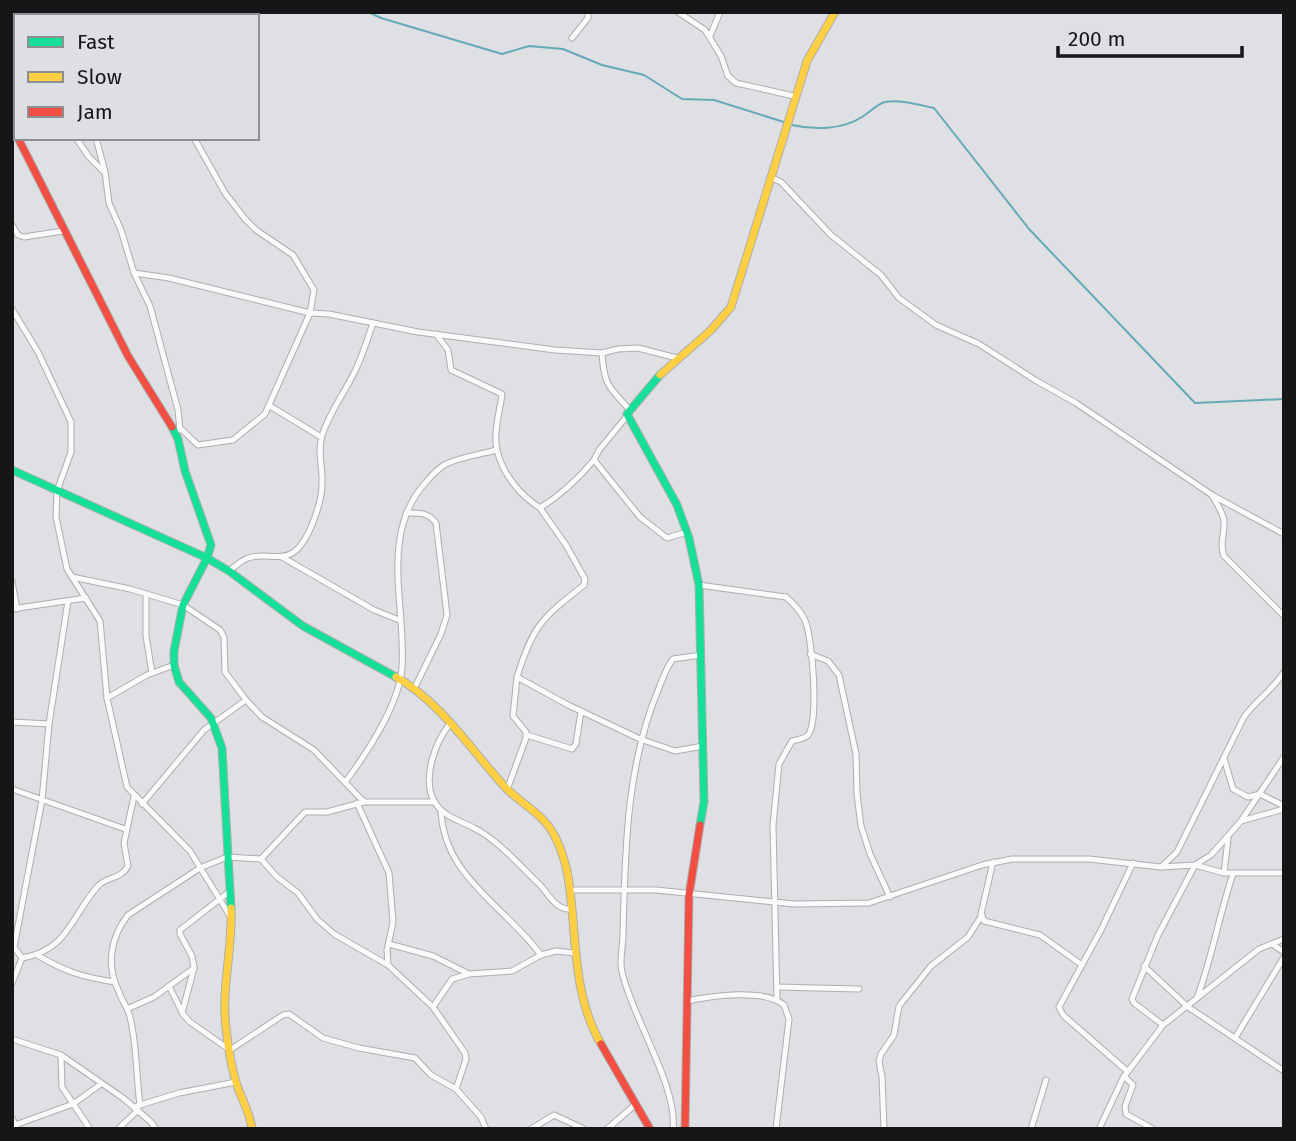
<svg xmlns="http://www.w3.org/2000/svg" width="1296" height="1141" font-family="'Fira Sans',sans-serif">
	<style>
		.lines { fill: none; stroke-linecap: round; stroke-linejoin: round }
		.stream { stroke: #66a9b7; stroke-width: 2 }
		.street-casing { stroke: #aeaeb1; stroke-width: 7 }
		.fast-casing { stroke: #aeaeb1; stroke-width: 9 }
		.slow-casing { stroke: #aeaeb1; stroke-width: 9 }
		.jam-casing { stroke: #aeaeb1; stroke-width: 9 }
		.street { stroke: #fafafb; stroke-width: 5 }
		.fast { stroke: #16e098; stroke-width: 7 }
		.slow { stroke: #ffcf43; stroke-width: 7 }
		.jam { stroke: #f24e42; stroke-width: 7 }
	</style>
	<rect width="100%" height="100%" fill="#dfe0e4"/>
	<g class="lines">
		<!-- stream -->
		<g class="stream">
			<path d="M368 12 381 18 502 54 529 46 563 49 602 65 644 75 682 99 714 100 787 123"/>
			<path d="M792 125C814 130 842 130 862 117 869 113 877 104 885 102 900 99 919 105 934 108L1029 229 1195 403 1284 399"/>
		</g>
		<defs>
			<g id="street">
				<path d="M83 12 84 16"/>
				<path d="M135 12 137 16"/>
				<path d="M678 12 705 30 721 56 728 76 736 83 794 96"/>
				<path d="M710 36 720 12"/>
				<path d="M572 38 588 18V12"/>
				<path d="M12 49 16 47"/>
				<path d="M12 128 16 135"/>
				<path d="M76 138 89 157 103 171"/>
				<path d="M96 138 105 172 109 203 121 230 134 273 150 306 178 410 180 430"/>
				<path d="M770 177 781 182 831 235 881 275 899 298 936 325 979 344 1035 380 1076 403 1212 495 1284 534"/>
				<path d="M12 225 18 235 24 237 63 231"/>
				<path d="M134 273 169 278 310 313 329 314 418 332 555 350 602 353 618 349 638 348 677 358"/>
				<path d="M12 309 38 352 71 422V452L57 491 56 517 67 569 100 621 107 698 127 787 190 851 230 916"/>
				<path d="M436 334 448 350 451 370 502 394C500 411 493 433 497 450 503 475 520 495 540 508 561 495 578 479 594 460"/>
				<path d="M602 353C604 385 608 386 629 409"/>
				<path d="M270 406 321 437"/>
				<path d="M627 416 599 450 594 460 640 517 667 538 687 532"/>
				<path d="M180 428 198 445 233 440 265 414 310 313 314 290 293 255 256 230 245 219 225 193 194 138"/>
				<path d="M1212 495C1216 503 1223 512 1224 521 1225 534 1219 544 1224 556L1284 616"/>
				<path d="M406 513C419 513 428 512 436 523L447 615 441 634 414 689"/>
				<path d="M282 557 374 610 399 620"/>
				<path d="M229 571C236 566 243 558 252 557 266 553 281 561 294 552 309 541 322 502 322 484 323 468 317 452 322 436 329 412 346 391 356 369 363 354 368 338 373 323"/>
				<path d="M72 577 130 589 183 605 220 630 224 637 225 672 246 700 262 717 314 750 364 802"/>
				<path d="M12 582 17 609"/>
				<path d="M699 585 786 597C794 604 803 614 806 623 812 639 820 725 807 736 803 739 796 740 792 741L779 764 773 825 777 1000"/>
				<path d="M146 594V636L152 673"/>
				<path d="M12 609 86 598"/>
				<path d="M810 654 828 661 839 675 856 754 857 794 861 826 870 854 890 897"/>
				<path d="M517 677C533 625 542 618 584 585L585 579 566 545 540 508"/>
				<path d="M107 698 147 675 174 665"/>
				<path d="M12 722 49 724"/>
				<path d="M449 725C435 743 422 778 434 801 443 817 459 820 474 828 498 840 519 865 539 884 549 894 555 910 571 909"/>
				<path d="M527 735 572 749 576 744 581 711"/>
				<path d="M1224 758 1233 789 1248 797 1260 794 1284 806"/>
				<path d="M346 781C367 753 400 703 402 667 406 605 379 534 426 482 432 475 438 468 446 464 461 457 481 454 497 450"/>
				<path d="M12 789 125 829"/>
				<path d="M507 790 526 738V732L513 716 517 677 568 705 640 739 675 751 703 746"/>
				<path d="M357 803 389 873 393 922 387 950 388 965"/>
				<path d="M142 804 204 730 246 700"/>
				<path d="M441 811C444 877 505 906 541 955L556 951 574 953"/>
				<path d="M1241 821 1284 809"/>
				<path d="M1228 839 1224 873H1284"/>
				<path d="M261 859 277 877 298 893 317 919 334 934 388 965 433 1007 465 1053 466 1059 456 1089 481 1117 486 1129"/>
				<path d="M993 862 981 914 984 921 1040 935 1082 965"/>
				<path d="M1195 865 1224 873"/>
				<path d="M1161 867 1177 852 1244 717C1256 700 1273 690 1284 672"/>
				<path d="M570 890H656L794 904 869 903 982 865 1012 859H1089L1161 867 1195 865 1211 855 1241 821 1284 757"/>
				<path d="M229 892 180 930V934L192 956 194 968 182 1013 190 1022 230 1050 283 1015 289 1014 323 1038 359 1048 415 1058 431 1075 456 1089"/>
				<path d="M389 944 433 956 469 974"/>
				<path d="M1272 944 1284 952"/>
				<path d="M37 955C66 972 82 977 115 982"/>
				<path d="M22 958 14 947 42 800 49 724 68 601"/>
				<path d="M1144 966 1188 1007 1284 1071"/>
				<path d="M12 983 22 958C68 950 71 917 97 887 106 876 121 880 128 866L124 843 134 796"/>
				<path d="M169 986 182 1012"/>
				<path d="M777 987 859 989"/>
				<path d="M1197 998C1212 958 1219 915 1233 874"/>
				<path d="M687 1001C711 996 764 988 784 1005L789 1019 776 1129"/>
				<path d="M433 1007 452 979 469 974 512 971 541 955"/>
				<path d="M127 1009 154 997 194 968"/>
				<path d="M1163 1025 1134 1003 1132 999 1158 935 1195 865"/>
				<path d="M1235 1038 1284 957"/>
				<path d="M12 1039 61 1055 123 1098 151 1122 156 1129"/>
				<path d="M61 1055 62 1087 90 1129"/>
				<path d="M1127 1071 1063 1015 1059 1007 1101 930 1133 863"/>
				<path d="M1124 1076 1133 1085 1125 1106 1126 1114 1153 1129"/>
				<path d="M140 1105C136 1076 137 1045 130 1017 128 1008 122 1001 119 992 106 966 110 938 128 915L200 868 227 857 261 859 305 812H327L364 802H435"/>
				<path d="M137 1106 179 1093 236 1082"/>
				<path d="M12 1118 17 1129"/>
				<path d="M15 1125 73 1104 101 1084"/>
				<path d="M118 1129 138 1110"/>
				<path d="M531 1129 554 1115 584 1129"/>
				<path d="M607 1129 636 1104"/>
				<path d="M673 1129C678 1087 632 1017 622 972 619 959 623 948 623 935 625 852 626 765 659 688 663 678 666 668 673 659L701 655"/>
				<path d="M884 1129 882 1077 879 1061 881 1054 894 1035 899 1006 931 966 968 937 982 915"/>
				<path d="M1031 1129 1046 1080"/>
				<path d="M1099 1129 1123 1078 1163 1025 1259 949 1284 939"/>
			</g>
			<g id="fast">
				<path d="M660 375 627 414 677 505 689 538 699 585 704 802 700 825"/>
				<path d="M172 427 178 439 185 471 211 545 207 558 183 605 174 651V665L179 682 211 718 222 748 231 908"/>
				<path d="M12 470 207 558 229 571 303 626 396 677"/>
			</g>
			<g id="slow">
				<path d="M660 375 711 330 731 307 807 61 835 12"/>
				<path d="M396 677C441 702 471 750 505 787 517 800 534 809 545 822 557 835 563 854 567 871 578 929 570 991 601 1044"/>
				<path d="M231 908C233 948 221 988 226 1028 228 1046 231 1066 236 1082 241 1099 250 1112 252 1129"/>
			</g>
			<g id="jam">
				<path d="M18 138 128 356 172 427"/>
				<path d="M601 1044 650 1129"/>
				<path d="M685 1129 689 895 700 825"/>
			</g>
		</defs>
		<!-- street casing -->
		<use href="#street" class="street-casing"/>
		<!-- fast casing -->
		<use href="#fast" class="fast-casing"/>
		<!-- slow casing -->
		<use href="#slow" class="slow-casing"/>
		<!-- jam casing -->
		<use href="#jam" class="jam-casing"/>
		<!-- street -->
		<use href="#street" class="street"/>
		<!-- fast -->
		<use href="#fast" class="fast"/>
		<!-- slow -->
		<use href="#slow" class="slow"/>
		<!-- jam -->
		<use href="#jam" class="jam"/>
	</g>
	<!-- border -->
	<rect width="1296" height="1141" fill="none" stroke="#161618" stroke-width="28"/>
	<!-- legend -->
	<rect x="14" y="14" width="245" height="126" fill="#dedfe5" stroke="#8e8f93" stroke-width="2"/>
	<rect x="28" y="37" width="35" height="10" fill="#16e098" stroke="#8e8f93" stroke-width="2"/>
	<text x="77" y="49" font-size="21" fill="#161618">Fast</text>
	<rect x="28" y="72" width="35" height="10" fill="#ffcf43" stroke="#8e8f93" stroke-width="2"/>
	<text x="77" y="84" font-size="21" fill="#161618">Slow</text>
	<rect x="28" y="107" width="35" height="10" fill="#f24e42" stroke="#8e8f93" stroke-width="2"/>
	<text x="77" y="119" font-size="21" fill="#161618">Jam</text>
	<!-- scale -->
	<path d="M1058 46v10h184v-10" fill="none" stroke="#161618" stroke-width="3.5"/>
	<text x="1068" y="46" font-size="21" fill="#161618" stroke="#dedfe5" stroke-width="5" paint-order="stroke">200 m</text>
</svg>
